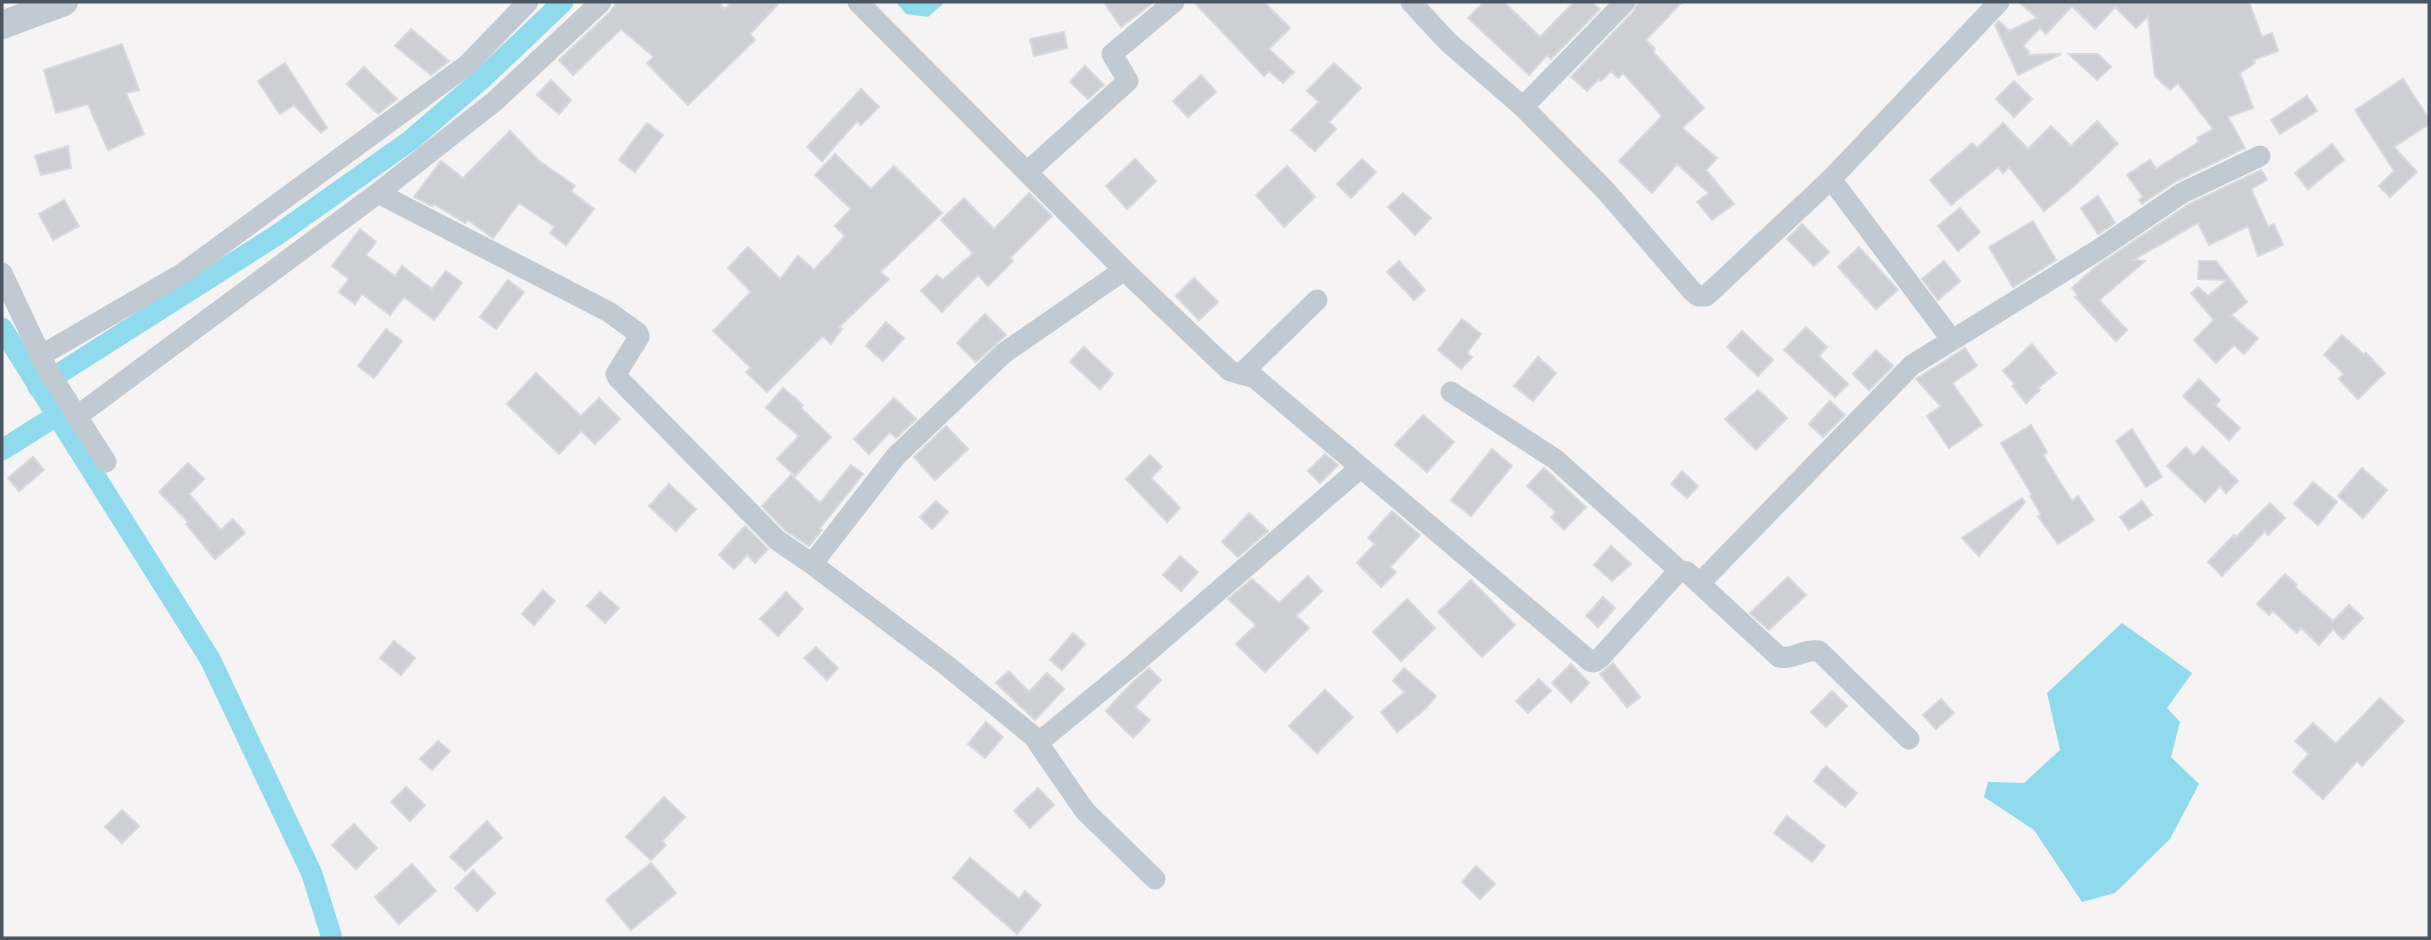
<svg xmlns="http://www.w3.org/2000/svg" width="2431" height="940" font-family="Inter,sans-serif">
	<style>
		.water { fill: #90daee }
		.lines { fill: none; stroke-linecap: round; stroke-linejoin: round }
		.canal { stroke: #90daee; stroke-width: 21 }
		.building { fill: #cdcfd5; stroke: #d7d9de; stroke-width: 2 }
		.minor { stroke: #c1cad2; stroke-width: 21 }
		.tertiary { stroke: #c1cad2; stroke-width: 28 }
	</style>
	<rect width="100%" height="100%" fill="#f5f3f3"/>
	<!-- water -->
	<g class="water">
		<path d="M896 2H945L928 17 906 14Z"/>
		<path d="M2122 623 2192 673 2167 708 2180 722 2171 757 2199 784 2170 839 2115 893 2082 902 2034 830 1984 797 1988 782 2024 783 2060 750 2047 693Z"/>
	</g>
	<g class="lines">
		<!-- canal -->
		<g class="canal">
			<path d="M2 328 210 659 312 874 332 938"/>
			<path d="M38 387 277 235 411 140 484 77 563 2"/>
			<path d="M2 450 56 416"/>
		</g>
	</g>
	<!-- building -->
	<g class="building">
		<path d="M617 2H718L725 9 732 2H780L750 34 755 40 688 105 647 63 654 57 621 29 573 75 559 60 610 12Z"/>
		<path d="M1104 2H1154L1121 27Z"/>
		<path d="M1194 2H1264L1290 28 1269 49 1294 72 1283 83 1269 71 1264 76Z"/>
		<path d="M1484 2H1504L1540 37 1574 2H1591L1600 9 1551 59 1547 55 1529 75 1468 18Z"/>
		<path d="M1638 2H1682L1646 40 1655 49 1653 52 1704 108 1682 128 1717 158 1706 170 1734 204 1712 220 1697 202 1709 193 1677 164 1652 193 1619 161 1662 116 1623 73 1618 78 1611 71 1601 81 1599 79 1587 91 1571 77 1634 11Z"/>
		<path d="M2019 2H2249L2262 37 2272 33 2278 51 2253 60 2255 63 2240 73 2253 108 2228 117 2245 148 2176 181 2142 204 2139 200 2143 197 2127 175 2150 160 2156 169 2199 142 2197 138 2213 129 2178 83 2170 90 2155 76 2148 16 2136 28 2115 7 2095 29 2072 6 2046 34 2040 28 2023 46 2029 52 2027 55 2061 54 2018 75 1995 25 1999 21 2009 31 2037 18Z"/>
		<path d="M411 29 449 61 431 75 395 46Z"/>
		<path d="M1064 32 1067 48 1034 56 1030 39Z"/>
		<path d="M122 44 139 90 126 93 144 134 108 150 88 104 56 113 44 70Z"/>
		<path d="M2069 54H2098L2111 67 2097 80Z"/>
		<path d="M285 63 327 128 321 133 294 105 280 114 258 81Z"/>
		<path d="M1334 63 1361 88 1329 122 1336 129 1315 151 1291 130 1319 102 1307 91Z"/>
		<path d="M1085 66 1104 85 1088 99 1070 82Z"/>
		<path d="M364 67 397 99 378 114 347 84Z"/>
		<path d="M1201 75 1216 92 1188 117 1173 101Z"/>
		<path d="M2403 79 2429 119V124L2394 147 2417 172 2390 197 2379 186 2394 171 2355 110Z"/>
		<path d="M551 80 571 100 559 114 537 95Z"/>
		<path d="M2014 81 2032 99 2014 117 1996 99Z"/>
		<path d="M861 89 879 107 861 125 857 121 822 161 807 147Z"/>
		<path d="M2307 96 2317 111 2280 134 2271 120Z"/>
		<path d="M2097 121 2118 144 2074 186 2044 211 2009 167 2003 173 1998 167 1951 205 1930 180 1972 143 1977 148 2003 123 2028 149 2051 126 2071 146Z"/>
		<path d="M647 123 663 135 635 172 619 160Z"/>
		<path d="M510 131 538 160 575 186 571 191 594 209 566 245 550 233 555 227 519 203 493 238 468 220 465 223 434 204 432 206 414 197 441 161 463 178Z"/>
		<path d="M2332 144 2344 160 2308 189 2295 173Z"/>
		<path d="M68 146 71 168 41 175 35 156Z"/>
		<path d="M835 154 871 189 894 166 942 213 880 272 889 279 839 327 842 329 831 344 823 336 767 392 746 372 751 368 713 331 751 292 728 268 748 247 780 279 798 256 814 270 845 236 835 226 851 209 815 175Z"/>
		<path d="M1135 159 1156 181 1127 209 1106 186Z"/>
		<path d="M1362 159 1376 172 1351 198 1337 184Z"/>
		<path d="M1287 166 1315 197 1284 227 1256 195Z"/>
		<path d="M2261 170 2267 180 2251 189 2268 227 2274 224 2283 245 2258 256 2248 226 2209 245 2198 223 2133 260 2145 261 2099 300 2127 330 2116 341 2075 297 2078 295 2072 288 2094 268 2189 204Z"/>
		<path d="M1029 193 1052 216 1010 258 1013 261 988 286 978 275 942 312 921 291 937 275 943 280 973 253 941 220 964 198 994 229Z"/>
		<path d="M1403 193 1431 218 1415 235 1388 207Z"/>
		<path d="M2098 196 2115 223 2098 234 2081 208Z"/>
		<path d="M64 200 79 226 53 240 39 214Z"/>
		<path d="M1960 208 1980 232 1958 251 1938 226Z"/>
		<path d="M2033 221 2056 260 2013 287 1989 247Z"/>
		<path d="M1802 224 1829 252 1814 266 1787 239Z"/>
		<path d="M360 229 376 242 366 255 395 276 402 266 432 289 446 271 462 283 434 320 404 297 390 315 362 294 355 304 339 292 349 279 332 266Z"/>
		<path d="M1859 247 1898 290 1876 309 1838 267Z"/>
		<path d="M1399 261 1425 290 1414 300 1387 272Z"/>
		<path d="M1944 261 1960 281 1938 300 1922 279Z"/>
		<path d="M2199 261H2216L2247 302 2231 315 2258 338 2244 354 2234 345 2216 363 2194 340 2214 320 2191 293 2198 287 2208 296 2227 280 2198 279Z"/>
		<path d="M1194 278 1218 302 1199 320 1176 296Z"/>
		<path d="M508 280 524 292 496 329 480 317Z"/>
		<path d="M985 314 1006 335 976 362 957 343Z"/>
		<path d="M1462 319 1481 334 1467 353 1472 357 1461 369 1438 350Z"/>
		<path d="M886 322 904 338 883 361 866 346Z"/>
		<path d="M1806 327 1827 347 1819 356 1848 384 1835 397 1784 350Z"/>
		<path d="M386 329 402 341 374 378 358 366Z"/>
		<path d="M1742 331 1773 360 1758 376 1727 347Z"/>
		<path d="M2342 335 2364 355 2366 353 2385 373 2358 399 2339 379 2344 374 2324 355Z"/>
		<path d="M2032 344 2056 373 2038 388 2040 390 2026 403 2012 386 2015 384 2003 371Z"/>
		<path d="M1084 347 1113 374 1100 389 1070 362Z"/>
		<path d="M1965 348 1977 366 1952 383 1982 425 1949 448 1927 416 1941 406 1916 379Z"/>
		<path d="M1876 350 1893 366 1869 390 1853 374Z"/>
		<path d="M1538 357 1556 373 1533 401 1514 386Z"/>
		<path d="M536 373 581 416 599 398 620 419 595 444 581 431 559 454 507 404Z"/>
		<path d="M2199 379 2220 400 2215 405 2240 428 2229 440 2183 396Z"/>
		<path d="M783 388 803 405 801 408 831 437 795 476 777 459 799 436 766 408Z"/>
		<path d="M1758 390 1787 418 1756 450 1725 419Z"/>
		<path d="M894 398 916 419 896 438 890 432 869 454 854 439Z"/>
		<path d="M1830 401 1845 415 1823 437 1809 424Z"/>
		<path d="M1423 415 1454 442 1427 472 1395 445Z"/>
		<path d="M2031 425 2047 452 2043 455 2072 501 2078 496 2094 520 2058 544 2038 516 2041 514 2030 496 2032 495 2001 443Z"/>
		<path d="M946 426 968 449 935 480 914 457Z"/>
		<path d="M2132 429 2162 477 2146 487 2116 441Z"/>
		<path d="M2186 447 2194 456 2203 447 2238 481 2226 493 2220 486 2205 502 2167 466Z"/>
		<path d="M1492 449 1512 466 1471 516 1451 500Z"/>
		<path d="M1325 454 1338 465 1320 483 1308 471Z"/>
		<path d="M1150 455 1162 467 1151 478 1180 508 1167 522 1126 479Z"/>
		<path d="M33 457 44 470 19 491 8 478Z"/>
		<path d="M188 463 204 479 189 494 221 530 233 519 245 533 215 559 186 524 188 522 159 492Z"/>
		<path d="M851 465 863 474 820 528 822 530 809 546 785 530 762 506 791 475 820 503Z"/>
		<path d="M1544 468 1586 507 1564 530 1551 517 1556 512 1527 486Z"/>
		<path d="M2362 468 2387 490 2363 518 2338 496Z"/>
		<path d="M1682 471 1698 486 1687 498 1671 484Z"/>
		<path d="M2313 482 2337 502 2318 525 2294 504Z"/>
		<path d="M669 484 696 509 676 531 649 506Z"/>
		<path d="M2022 498 2025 502 1979 556 1962 538Z"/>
		<path d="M936 501 948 512 932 529 920 517Z"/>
		<path d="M2142 501 2152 515 2129 530 2120 517Z"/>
		<path d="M2270 503 2285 518 2268 535 2265 531 2222 576 2208 562 2234 535 2236 537Z"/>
		<path d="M1392 511 1420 535 1390 567 1396 572 1381 587 1357 563 1375 544 1368 538Z"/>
		<path d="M1249 513 1268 531 1238 557 1222 542Z"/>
		<path d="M745 526 768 549 755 563 747 555 734 569 719 555Z"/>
		<path d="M1611 546 1631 564 1612 581 1594 565Z"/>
		<path d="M1180 556 1198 572 1181 591 1163 575Z"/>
		<path d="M2285 574 2297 585 2295 587 2333 621 2349 605 2363 618 2343 639 2333 629 2319 645 2301 628 2297 633 2273 611 2269 615 2257 604Z"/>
		<path d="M1308 576 1322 591 1296 616 1309 628 1265 672 1236 644 1256 625 1228 599 1252 579 1279 603Z"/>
		<path d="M1788 577 1806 595 1769 630 1750 613Z"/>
		<path d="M1471 580 1515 625 1482 657 1438 612Z"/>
		<path d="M543 590 555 601 534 625 522 614Z"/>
		<path d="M600 592 619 608 605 623 587 606Z"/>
		<path d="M786 592 803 609 778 636 760 619Z"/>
		<path d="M1603 597 1615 608 1598 627 1586 616Z"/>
		<path d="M1407 599 1435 628 1401 661 1373 632Z"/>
		<path d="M1073 633 1085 644 1062 670 1050 660Z"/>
		<path d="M394 641 415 658 401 675 380 658Z"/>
		<path d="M816 647 838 668 827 680 804 658Z"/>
		<path d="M1613 663 1640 697 1627 707 1600 674Z"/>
		<path d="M1571 664 1589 683 1571 702 1552 683Z"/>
		<path d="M1149 668 1161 680 1135 707 1150 720 1133 738 1106 711 1131 684Z"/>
		<path d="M1404 668 1436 696 1425 709 1397 732 1381 712 1405 692 1393 681Z"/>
		<path d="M1009 671 1029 692 1047 673 1064 689 1035 720 996 683Z"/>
		<path d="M1539 679 1551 691 1528 713 1516 701Z"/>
		<path d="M1325 690 1353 717 1317 753 1289 726Z"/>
		<path d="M1832 691 1847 706 1826 727 1811 712Z"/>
		<path d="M2380 698 2404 721 2362 766 2357 761 2323 799 2293 772 2309 754 2295 741 2313 723 2336 744Z"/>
		<path d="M1941 699 1954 713 1936 729 1923 715Z"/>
		<path d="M986 722 1003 737 985 758 968 744Z"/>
		<path d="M438 741 450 751 432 770 420 759Z"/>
		<path d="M1826 766 1857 793 1845 807 1814 781Z"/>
		<path d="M406 787 425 805 410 821 391 802Z"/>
		<path d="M1038 788 1054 805 1030 828 1014 811Z"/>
		<path d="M664 797 685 817 662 841 666 845 651 860 626 837Z"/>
		<path d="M122 810 139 826 122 843 105 827Z"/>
		<path d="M1787 816 1825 846 1812 862 1774 833Z"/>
		<path d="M487 821 502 838 465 871 450 857Z"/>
		<path d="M354 824 377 848 356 869 332 845Z"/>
		<path d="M970 858 1019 899 1025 891 1041 905 1017 934 953 878Z"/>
		<path d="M651 863 676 893 631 930 606 900Z"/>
		<path d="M412 864 436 891 399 924 375 897Z"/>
		<path d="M1476 866 1495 884 1480 899 1462 882Z"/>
		<path d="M473 870 495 893 477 911 455 888Z"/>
	</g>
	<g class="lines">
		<!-- minor -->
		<g class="minor">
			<path d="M858 2 1124 270 1230 371 1255 378 1590 661 1594 662 1600 658 1675 575 1680 571 1687 572 1779 657C1794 660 1802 649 1819 651L1909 739"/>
			<path d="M1411 2 1448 42 1523 107 1606 191 1692 291 1698 296H1706L1831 179 1999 2"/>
			<path d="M1523 107 1625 2"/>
			<path d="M1027 172 1128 81 1112 54 1174 2"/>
			<path d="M1831 179 1952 340"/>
			<path d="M378 193 609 312 638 333 639 337 616 374 618 378 777 540 812 564 946 665 1033 736 1085 811 1155 879"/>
			<path d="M2 273 47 369 106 462"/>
			<path d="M40 356 183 273 467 65 528 2"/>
			<path d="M1241 374 1317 300"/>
			<path d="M1451 392 1555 459 1680 571"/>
			<path d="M76 417 378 193 495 101 601 2"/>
			<path d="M812 564 896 456 1004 353 1124 270"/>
			<path d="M1700 583 1912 365 2098 250 2182 193 2260 156"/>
			<path d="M1039 742 1134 664 1360 468"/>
		</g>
		<!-- tertiary -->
		<path class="tertiary" d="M2 25 64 2"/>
	</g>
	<!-- border -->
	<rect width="2431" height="940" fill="none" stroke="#4a5661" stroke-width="7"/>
</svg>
